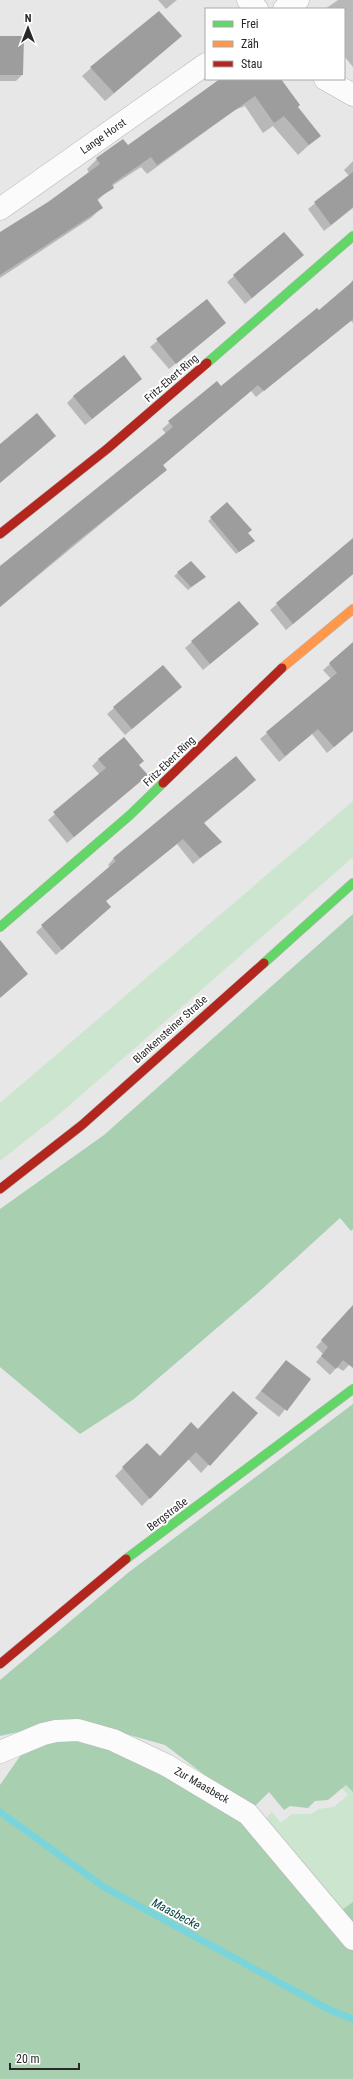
<svg xmlns="http://www.w3.org/2000/svg" width="353" height="2079" font-family="'Roboto Condensed',sans-serif">
	<style>
		.green { fill: #cbe5cf }
		.forest { fill: #a8cfb0 }
		.shadow { fill: #0003 }
		.lines { fill: none; stroke-linecap: round; stroke-linejoin: round }
		.stream { stroke: #7ad4db; stroke-width: 7 }
		.building { fill: #9e9d9e }
		.street-casing { stroke: #b8b8b9; stroke-width: 23 }
		.fast-casing { stroke: #b8b8b9; stroke-width: 10 }
		.slow-casing { stroke: #b8b8b9; stroke-width: 10 }
		.jam-casing { stroke: #b8b8b9; stroke-width: 10 }
		.street { stroke: #fbfbfc; stroke-width: 22 }
		.fast { stroke: #63d668; stroke-width: 9 }
		.slow { stroke: #ff974d; stroke-width: 9 }
		.jam { stroke: #b3261e; stroke-width: 9 }
		.labels { text-anchor: middle; stroke-width: 4; stroke-linejoin: round; paint-order: stroke }
		.street-label { font-size: 11px; fill: #282829; stroke: #fff }
		.water-label { font-size: 12px; font-style: italic; fill: #044145; stroke: #fff }
	</style>
	<rect width="100%" height="100%" fill="#e7e7e8"/>
	<!-- green -->
	<g class="green">
		<path d="M353 801V857L63 1111 0 1161V1103Z"/>
		<path d="M346 1785 353 1792V1902L339 1912 262 1822 272 1812 281 1823 292 1814H311L319 1809 334 1807 348 1795 342 1788Z"/>
	</g>
	<!-- forest -->
	<g class="forest">
		<path d="M353 914V1229L351 1231 340 1218 260 1291 134 1399 80 1434 0 1367V1209L104 1135Z"/>
		<path d="M353 1404V1792L346 1785 328 1800 315 1801 308 1808 290 1806 284 1810 269 1792 251 1810 165 1745 94 1725 32 1729 0 1736V1680L129 1572Z"/>
		<path d="M76 1736 165 1771 241 1819 353 1948V2079H0V1785L25 1749Z"/>
		<path d="M353 1902V1929L339 1912Z"/>
	</g>
	<!-- shadow -->
	<g class="shadow">
		<path d="M158 0H177L166 9Z"/>
		<path d="M338 0H353V67L344 56V9H325Z"/>
		<path d="M0 37 22 75 16 81H0Z"/>
		<path d="M171 45 105 101 82 76 91 68Z"/>
		<path d="M220 79H269L297 107 320 135 298 155 273 126 263 133 245 106 235 110 147 174 141 167 112 186 97 201 102 207 91 218 0 278V234L49 203 89 173 87 169 97 159 128 146Z"/>
		<path d="M353 161V208L324 231 308 209 349 176 344 170Z"/>
		<path d="M284 234 303 255 245 304 227 282Z"/>
		<path d="M353 280V323L351 321 256 397 251 391 162 466 159 476 0 607V569L166 434 162 429 216 382 221 387 319 311 352 283 351 282Z"/>
		<path d="M206 300 225 323 169 369 150 347Z"/>
		<path d="M141 379 85 425 67 403 74 396Z"/>
		<path d="M227 504 247 533 250 544 236 554 208 521Z"/>
		<path d="M353 539V574L286 630 270 610Z"/>
		<path d="M191 562 201 580 188 590 174 576Z"/>
		<path d="M251 630 203 670 185 648 192 642Z"/>
		<path d="M353 644V731L327 753 312 734 279 762 260 739 331 679 323 670Z"/>
		<path d="M163 667 181 687 125 735 107 714Z"/>
		<path d="M99 759 140 782 67 843 48 820 100 775 92 766Z"/>
		<path d="M249 786 203 823 220 842 193 864 177 844 105 902 110 907 56 955 36 932 110 867 108 865 114 858Z"/>
		<path d="M353 1306V1361L343 1371 337 1367 330 1375 316 1362 323 1354 316 1347Z"/>
		<path d="M286 1361 309 1379 279 1417 255 1398Z"/>
		<path d="M256 1413 201 1473 188 1459 142 1506 115 1476 147 1444 159 1457 198 1430Z"/>
	</g>
	<g class="lines">
		<!-- stream -->
		<path class="stream" d="M0 1812 104 1887 330 2010 353 2019"/>
	</g>
	<!-- building -->
	<g class="building">
		<path d="M159 11 182 36 114 93 90 67Z"/>
		<path d="M0 36H24L23 75H0Z"/>
		<path d="M220 79H281L300 105 298 107 321 136 309 145 284 116 274 123 255 96 157 165 151 157 112 184 114 188 97 199 103 208 0 275V232L48 202 100 164 96 158 123 139 128 145Z"/>
		<path d="M353 172V207L331 225 314 202Z"/>
		<path d="M284 232 304 255 252 298 233 275Z"/>
		<path d="M353 281V319L264 391 258 385 163 465 167 470 75 543 0 607V566L173 427 168 421 217 381 221 386 317 308 319 310Z"/>
		<path d="M207 299 226 323 176 364 156 339Z"/>
		<path d="M124 355 142 379 92 419 73 396Z"/>
		<path d="M37 413 56 436 0 483V444Z"/>
		<path d="M227 502 252 530 248 533 255 541 239 552 210 517Z"/>
		<path d="M353 538V574L293 624 276 603Z"/>
		<path d="M191 561 206 577 191 587 177 572Z"/>
		<path d="M239 601 259 624 210 664 191 641Z"/>
		<path d="M353 642V731L334 747 318 729 285 756 266 732 337 673 329 663Z"/>
		<path d="M163 665 182 687 132 729 113 707Z"/>
		<path d="M124 737 144 761 139 765 148 775 74 837 53 812 106 768 98 759Z"/>
		<path d="M236 756 256 780 204 823 222 842 200 858 183 839 106 901 111 907 62 950 41 925 116 861 113 858Z"/>
		<path d="M0 940 28 974 0 998Z"/>
		<path d="M353 1305V1368L343 1360 336 1369 321 1356 328 1347 321 1340Z"/>
		<path d="M286 1360 311 1379 287 1411 261 1391Z"/>
		<path d="M233 1391 258 1413 210 1466 196 1452 150 1499 122 1467 147 1443 160 1456 191 1422 198 1429Z"/>
	</g>
	<g class="lines">
		<defs>
			<g id="street">
				<path d="M248 0 257 9"/>
				<path d="M284 9 298 0"/>
				<path d="M325 79 353 95"/>
				<path d="M0 209 206 64"/>
				<path d="M0 1752 43 1734 56 1731 78 1730 113 1740 166 1765 248 1814 353 1939"/>
			</g>
			<g id="fast">
				<path d="M207 363 353 236"/>
				<path d="M0 927 130 815 163 783"/>
				<path d="M264 963 353 883"/>
				<path d="M126 1559 353 1389"/>
			</g>
			<path id="slow" d="M282 668 353 609"/>
			<g id="jam">
				<path d="M0 534 107 449 207 363"/>
				<path d="M163 783 282 668"/>
				<path d="M0 1189 82 1125 264 963"/>
				<path d="M0 1664 126 1559"/>
			</g>
		</defs>
		<!-- street casing -->
		<use href="#street" class="street-casing"/>
		<!-- fast casing -->
		<use href="#fast" class="fast-casing"/>
		<!-- slow casing -->
		<use href="#slow" class="slow-casing"/>
		<!-- jam casing -->
		<use href="#jam" class="jam-casing"/>
		<!-- street -->
		<use href="#street" class="street"/>
		<!-- fast -->
		<use href="#fast" class="fast"/>
		<!-- slow -->
		<use href="#slow" class="slow"/>
		<!-- jam -->
		<use href="#jam" class="jam"/>
	</g>
	<g class="labels">
		<!-- street labels -->
		<g class="street-label">
			<text transform="translate(103 136) rotate(-35)" y="4">Lange Horst</text>
			<text transform="translate(171 378) rotate(-41)" y="4">Fritz-Ebert-Ring</text>
			<text transform="translate(169 761) rotate(-44)" y="4">Fritz-Ebert-Ring</text>
			<text transform="translate(170 1029) rotate(-42)" y="4">Blankensteiner Straße</text>
			<text transform="translate(167 1514) rotate(-37)" y="4">Bergstraße</text>
			<text transform="translate(202 1785) rotate(30)" y="4">Zur Maasbeck</text>
		</g>
		<!-- water labels -->
		<g class="water-label">
			<text transform="translate(176 1914) rotate(28)" y="4">Maasbecke</text>
		</g>
	</g>
	<!-- legend -->
	<rect x="205" y="8" width="140" height="72" fill="#ffffff" stroke="#a9a9a9"/>
	<rect x="213" y="21" width="20" height="6" fill="#63d668" stroke="#a9a9a9"/>
	<text x="241" y="28" font-size="12" fill="#282829">Frei</text>
	<rect x="213" y="41" width="20" height="6" fill="#ff974d" stroke="#a9a9a9"/>
	<text x="241" y="48" font-size="12" fill="#282829">Zäh</text>
	<rect x="213" y="61" width="20" height="6" fill="#b3261e" stroke="#a9a9a9"/>
	<text x="241" y="68" font-size="12" fill="#282829">Stau</text>
	<!-- north arrow -->
	<g transform="translate(28 28)" stroke="#ffffff" stroke-width="3" paint-order="stroke">
	<path d="M0-3L7 15L0 10L-7 15Z" fill="#282829"/>
	<text y="-6" font-size="11" font-weight="bold" text-anchor="middle" fill="#282829">N</text>
	</g>
	<!-- scale -->
	<path d="M10 2063v6h69v-6" fill="none" stroke="#282829" stroke-width="2"/>
	<text x="16" y="2063" font-size="12" fill="#282829" stroke="#ffffff" stroke-width="3" paint-order="stroke">20 m</text>
</svg>
